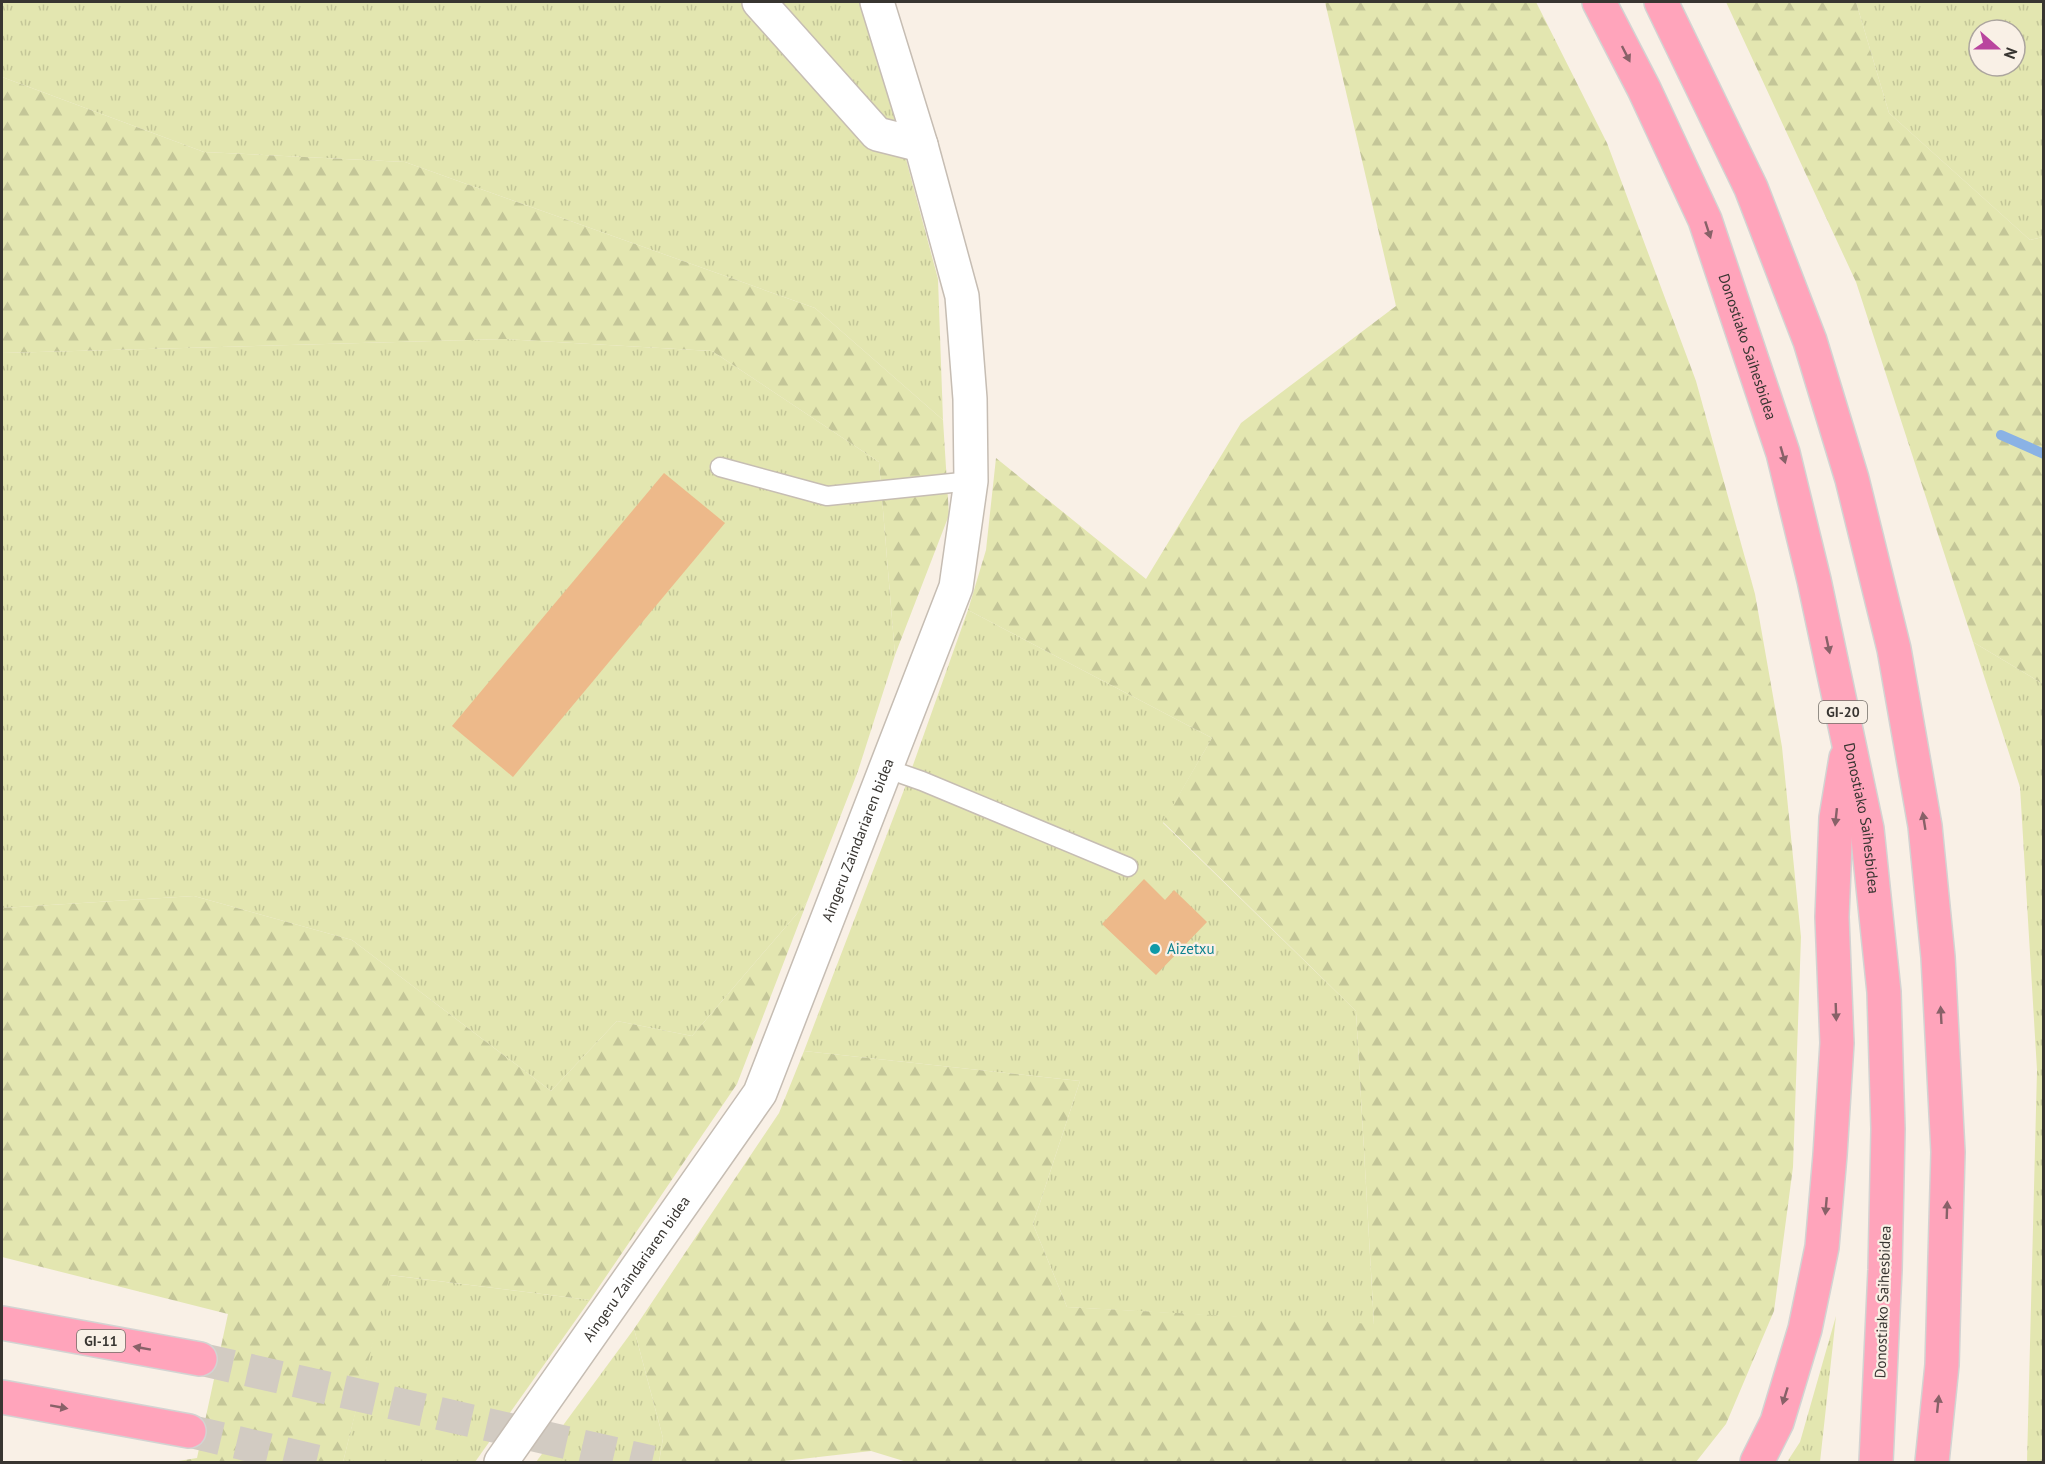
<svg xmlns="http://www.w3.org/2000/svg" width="2045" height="1464" font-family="'PT Sans',sans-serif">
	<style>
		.grass { fill: url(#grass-tufts); fill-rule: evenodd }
		.forest { fill: url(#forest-firs) }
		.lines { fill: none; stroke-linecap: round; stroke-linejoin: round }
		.stream { stroke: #8ab2e5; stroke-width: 10 }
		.building { fill: #edb98a }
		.motorway-tunnel { stroke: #d2cbc2; stroke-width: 33; stroke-dasharray: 33 16; stroke-linecap: butt }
		.service-casing { stroke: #c6bdb3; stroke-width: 21 }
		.minor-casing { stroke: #c6bdb3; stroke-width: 36 }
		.motorway-casing { stroke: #d3d3d2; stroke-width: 36 }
		.service { stroke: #fff; stroke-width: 18 }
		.minor { stroke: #fff; stroke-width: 33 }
		.motorway { stroke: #ffa4bb; stroke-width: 33 }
		.oneway { fill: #886168 }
		.culture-dot { fill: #0f9aa8; stroke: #f9f0e6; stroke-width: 2 }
		.labels { text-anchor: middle; stroke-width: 4.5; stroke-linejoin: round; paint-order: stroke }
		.shield { fill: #f9f0e6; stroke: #726d67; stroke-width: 1.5 }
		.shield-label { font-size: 14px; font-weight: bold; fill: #383531 }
		.street-label { font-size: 15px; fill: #383531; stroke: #f9f0e6 }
		.culture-label { font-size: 15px; fill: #0d838f; stroke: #f9f0e6; text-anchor: start }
	</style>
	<defs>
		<pattern id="grass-tufts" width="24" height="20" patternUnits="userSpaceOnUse" patternTransform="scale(1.5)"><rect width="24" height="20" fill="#e3e6b0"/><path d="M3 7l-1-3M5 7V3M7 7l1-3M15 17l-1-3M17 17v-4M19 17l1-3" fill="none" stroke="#c4c698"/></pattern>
		<pattern id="forest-firs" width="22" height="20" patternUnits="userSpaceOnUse" patternTransform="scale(1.5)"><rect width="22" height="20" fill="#e3e6b0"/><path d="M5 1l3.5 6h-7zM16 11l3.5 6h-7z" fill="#c4c698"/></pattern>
	</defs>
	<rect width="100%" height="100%" fill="#f9f0e6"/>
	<!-- grass -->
	<g class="grass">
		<path d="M2 2H860L891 103 938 279 943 420 815 308 405 162 204 152 2 77Z"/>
		<path d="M1856 2H2043V237L2030 240 1889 113ZM1979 30H2015V66H1979Z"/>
		<path d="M504 339 712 351 879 462 895 655 858 771 807 902 692 1036 617 1021 551 1091 352 940 194 896 2 908V353Z"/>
		<path d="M968 610 1212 738 1163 823 1356 1011 1374 1325 1067 1307 1033 1224 1080 1081 804 1051 907 782Z"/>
		<path d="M1973 642 2043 684V1462H2027L2037 1070 2020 787Z"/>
		<path d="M389 1275 590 1300 475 1462H343Z"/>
		<path d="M1836 1316 1820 1462H1787L1800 1442Z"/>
		<path d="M634 1329 663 1438 659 1462H536Z"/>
	</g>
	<!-- forest -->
	<g class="forest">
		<path d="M1325 2H1536L1607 143 1696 381 1755 594 1782 747 1801 937 1793 1167 1774 1311 1726 1424 1696 1462H907L871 1451 775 1462H659L663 1438 634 1329 779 1113 804 1051 1080 1081 1033 1224 1067 1307 1374 1324 1356 1011 1163 822 1212 738 968 610 986 550 996 458 1146 579 1241 423 1396 306Z"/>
		<path d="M1726 2H1856L1889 113 2030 240 2043 237V684L1973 642 1856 282Z"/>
		<path d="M2 77 204 152 405 162 815 308 943 420 949 515 895 655 879 462 712 351 504 339 2 353Z"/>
		<path d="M194 896 352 940 551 1091 617 1021 692 1036 807 902 737 1084 590 1300 390 1275 343 1462H172L197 1458 228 1314 2 1257V908Z"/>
	</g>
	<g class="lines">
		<!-- stream -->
		<path class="stream" d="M2001 435 2044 454"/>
	</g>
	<!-- building -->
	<g class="building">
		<path d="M664 473 725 523 513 777 452 726Z"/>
		<path d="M1144 879 1165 900 1174 890 1207 922 1156 975 1102 924Z"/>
	</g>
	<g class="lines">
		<!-- motorway-tunnel -->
		<g class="motorway-tunnel">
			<path d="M200 1359 652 1462"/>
			<path d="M189 1431 320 1462"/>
		</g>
		<defs>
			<g id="service">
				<path d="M720 467 827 496 971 481"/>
				<path d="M885 768 922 781 1128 867"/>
			</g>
			<g id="minor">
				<path d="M759 2 877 134 921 145"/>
				<path id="s1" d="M501 1462 760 1093 956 587 971 481 970 399 962 296 921 145 877 2"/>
			</g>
			<g id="motorway">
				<path id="s2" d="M1599 2 1644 89 1705 220 1783 453 1814 580 1867 829 1884 992 1888 1129 1885 1270 1876 1462"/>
				<path d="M1661 2 1751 188 1810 341 1852 479 1894 649 1925 826 1938 957 1948 1152 1942 1365 1932 1462"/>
				<path d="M2 1323 200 1359"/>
				<path d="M2 1397 189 1431"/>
				<path d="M1757 1462 1777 1422 1805 1329 1822 1247 1830 1155 1837 1043 1832 917 1836 818 1846 758"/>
			</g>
		</defs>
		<!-- service casing -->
		<use href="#service" class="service-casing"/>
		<!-- minor casing -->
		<use href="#minor" class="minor-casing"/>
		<!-- motorway casing -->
		<use href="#motorway" class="motorway-casing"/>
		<!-- service -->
		<use href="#service" class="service"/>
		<!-- minor -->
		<use href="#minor" class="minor"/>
		<!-- motorway -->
		<use href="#motorway" class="motorway"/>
	</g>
	<!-- one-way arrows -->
	<defs><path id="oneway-solid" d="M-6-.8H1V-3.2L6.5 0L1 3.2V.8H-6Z" transform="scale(1.5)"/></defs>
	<g class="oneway">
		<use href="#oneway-solid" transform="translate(1626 54) rotate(63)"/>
		<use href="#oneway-solid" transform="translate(1708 230) rotate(72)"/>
		<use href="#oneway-solid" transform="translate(1783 455) rotate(74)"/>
		<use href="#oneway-solid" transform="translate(1828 645) rotate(78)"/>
		<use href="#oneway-solid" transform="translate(1836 817) rotate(96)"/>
		<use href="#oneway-solid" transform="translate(1924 821) rotate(-99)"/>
		<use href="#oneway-solid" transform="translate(1836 1012) rotate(88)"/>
		<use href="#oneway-solid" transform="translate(1941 1015) rotate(-93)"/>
		<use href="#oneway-solid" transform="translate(1826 1206) rotate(95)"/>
		<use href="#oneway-solid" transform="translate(1947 1210) rotate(-88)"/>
		<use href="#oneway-solid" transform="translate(142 1348) rotate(-170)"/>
		<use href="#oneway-solid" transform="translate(1785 1396) rotate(107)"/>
		<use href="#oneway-solid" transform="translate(1938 1404) rotate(-84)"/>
		<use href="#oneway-solid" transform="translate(59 1407) rotate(10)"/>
	</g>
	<!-- markers -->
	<circle class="culture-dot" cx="1155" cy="949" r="6"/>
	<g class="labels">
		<!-- shield labels -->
		<g class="shield">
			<rect x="1819" y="701" width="48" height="22" rx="4.5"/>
			<rect x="77" y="1330" width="48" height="22" rx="4.5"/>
		</g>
		<g class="shield-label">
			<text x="1843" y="717">GI-20</text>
			<text x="101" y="1346">GI-11</text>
		</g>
		<!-- street labels -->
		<g class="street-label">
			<text dy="5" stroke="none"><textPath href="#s2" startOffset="376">Donostiako Saihesbidea</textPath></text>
			<text dy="5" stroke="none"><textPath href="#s2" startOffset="862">Donostiako Saihesbidea</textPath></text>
			<text dy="5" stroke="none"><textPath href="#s1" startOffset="722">Aingeru Zaindariaren bidea</textPath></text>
			<text dy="5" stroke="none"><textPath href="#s1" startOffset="236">Aingeru Zaindariaren bidea</textPath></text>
			<text transform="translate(1883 1302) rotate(-88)" y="5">Donostiako Saihesbidea</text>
		</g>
		<!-- culture labels -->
		<g class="culture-label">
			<text x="1167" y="954">Aizetxu</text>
		</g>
	</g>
	<!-- border -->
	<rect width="2045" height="1464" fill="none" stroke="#383531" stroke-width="6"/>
	<!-- north arrow -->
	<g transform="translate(1997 48) rotate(111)"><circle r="28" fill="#f9f0e6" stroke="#aca59e" stroke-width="1.5"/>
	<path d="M0-4.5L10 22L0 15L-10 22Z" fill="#b9459e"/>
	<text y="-9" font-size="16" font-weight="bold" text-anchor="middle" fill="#383531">N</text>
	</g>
</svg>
